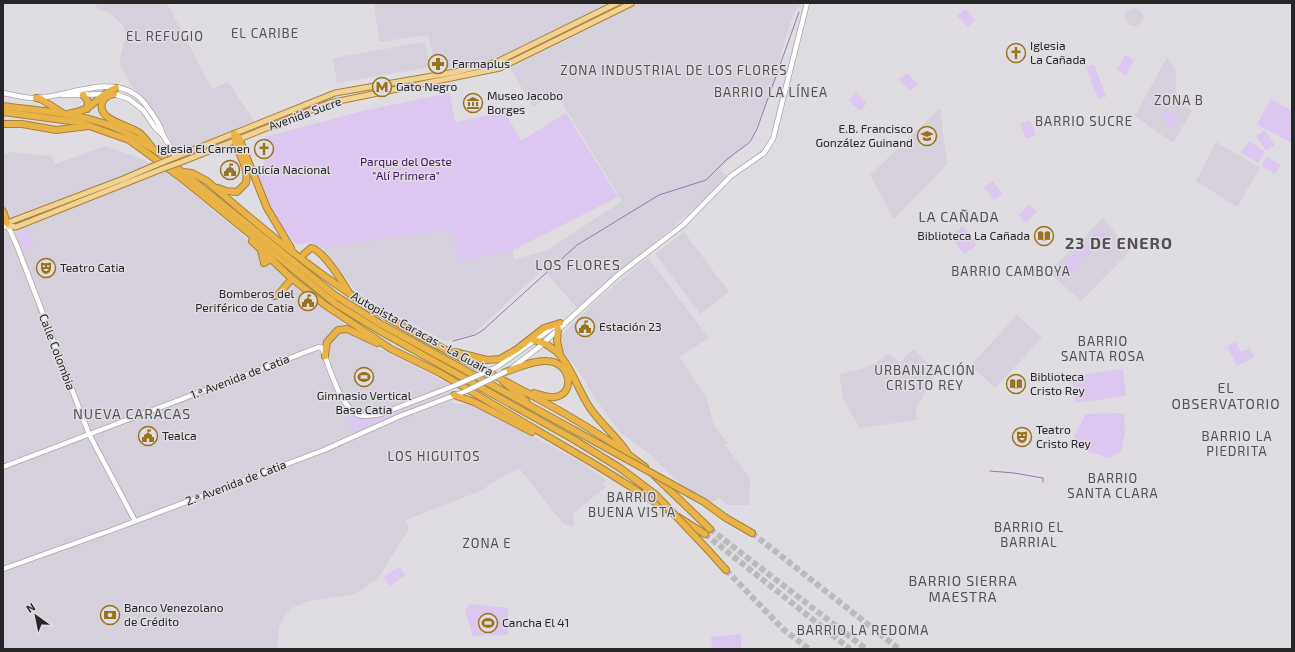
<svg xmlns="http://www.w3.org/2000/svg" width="1295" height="652" font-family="'Exo 2',sans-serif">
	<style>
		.built { fill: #d5d0db }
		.green { fill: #dbc7ef }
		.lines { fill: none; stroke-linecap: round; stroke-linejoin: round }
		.stream { stroke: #9776b4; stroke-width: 1 }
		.highway-tunnel { stroke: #bab9bc; stroke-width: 6; stroke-dasharray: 6 3; stroke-linecap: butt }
		.secondary-casing { stroke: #a8a6aa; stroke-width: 6 }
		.primary-casing { stroke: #a5823c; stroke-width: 7 }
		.highway-casing { stroke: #a5823c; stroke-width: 8 }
		.secondary { stroke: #fff; stroke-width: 4.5 }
		.primary { stroke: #f2d191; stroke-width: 5 }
		.highway { stroke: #e9b347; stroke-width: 6 }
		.secondary-bridge-casing { stroke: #a8a6aa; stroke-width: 6; stroke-linecap: butt }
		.primary-bridge-casing { stroke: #a5823c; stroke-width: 7; stroke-linecap: butt }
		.highway-bridge-casing { stroke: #a5823c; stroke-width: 8; stroke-linecap: butt }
		.secondary-bridge { stroke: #fff; stroke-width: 4.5 }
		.primary-bridge { stroke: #f2d191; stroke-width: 5 }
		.highway-bridge { stroke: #e9b347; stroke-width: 6 }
		.labels { text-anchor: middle; stroke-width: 3; stroke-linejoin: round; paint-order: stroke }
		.poi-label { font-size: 12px; fill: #272728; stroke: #dfdde1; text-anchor: start }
		.street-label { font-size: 12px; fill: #272728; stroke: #dfdde1 }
		.park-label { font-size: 12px; fill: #441762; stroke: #dfdde1 }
		.neighbourhood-label { font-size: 13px; letter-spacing: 1px; fill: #535155; stroke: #dfdde1 }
		.quarter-label { font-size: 14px; letter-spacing: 1px; fill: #535155; stroke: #dfdde1 }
		.district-label { font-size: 16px; font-weight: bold; letter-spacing: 1px; fill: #535155; stroke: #dfdde1 }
	</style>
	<rect width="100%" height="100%" fill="#dfdde1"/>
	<!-- built -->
	<g class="built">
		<path d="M95 3H167L212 89 228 82 254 121 178 153 155 114 133 88 121 66 120 57 126 36 123 25 108 12 97 9Z"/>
		<path d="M374 3H613L508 53 488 61 437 70 428 35 379 42Z"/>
		<path d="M640 3H802L796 10 791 21 781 54 779 73 751 139 720 169 728 177 706 199 577 308 543 269 472 335 445 341 384 309 356 291 323 248 452 228 458 262 513 250 514 259 546 251 622 201 556 93 533 107 510 68Z"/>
		<circle cx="1134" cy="17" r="9"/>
		<path d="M425 42 430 67 337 83 333 58Z"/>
		<path d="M1167 57 1176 71V92L1180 99 1192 111 1173 143 1135 116Z"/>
		<path d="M940 108 947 164 894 219 870 175Z"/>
		<path d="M1216 142 1260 168 1237 207 1196 181Z"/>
		<path d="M105 146 140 158 149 163 154 161 241 234 283 277 344 324 346 332 448 383 453 403 471 405 479 408 578 460 607 481 603 484 606 487 573 513 574 526H570L563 523 553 511 519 468 490 484 483 490 406 520 409 529 378 578 363 589 351 595 309 601 292 608 284 616 279 627 277 649H3V154L11 152 51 156 56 164Z"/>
		<path d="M1103 218 1130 251 1081 301 1049 272Z"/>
		<path d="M684 232 729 292 700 314 655 254Z"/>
		<path d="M648 258 709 338 679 357 707 399 714 426 728 443 725 445 747 474 750 481 749 505H730L726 504 719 497 710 503 682 485 647 452 621 433 596 400 578 370 555 341 603 295Z"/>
		<path d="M1017 315 1042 338 995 388 971 365Z"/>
		<path d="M913 349 937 371 915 411 917 420 860 428 843 399 839 374 865 368 877 362 888 354 900 362Z"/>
	</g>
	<!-- green -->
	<g class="green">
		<path d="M965 9 976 20 968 27 957 16Z"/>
		<path d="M1125 55 1134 60 1126 75 1117 70Z"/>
		<path d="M1094 64 1106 97 1098 99 1086 67Z"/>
		<path d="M907 73 918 84 910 91 899 80Z"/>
		<path d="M856 92 867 103 860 111 848 100Z"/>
		<path d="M450 93 455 122 505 112 521 141 566 113 618 197 513 250 458 262 452 229 323 248 312 243 295 244C277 222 265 197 255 169L264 165 263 161 273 157 265 137 362 111Z"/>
		<path d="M1271 99 1292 111 1291 143 1257 124Z"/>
		<path d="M1166 110 1180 118 1175 127 1161 119Z"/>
		<path d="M1030 120 1036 135 1026 139 1020 124Z"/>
		<path d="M1265 130 1275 145 1266 151 1256 136Z"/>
		<path d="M1249 141 1265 152 1258 163 1241 152Z"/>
		<path d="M1267 157 1281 165 1275 174 1262 166Z"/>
		<path d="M993 181 1002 194 994 200 984 187Z"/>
		<path d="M1029 204 1037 211 1026 223 1019 215Z"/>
		<path d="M963 226 977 245 964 254 950 236Z"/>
		<path d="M1099 228 1107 236 1096 247 1088 240Z"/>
		<path d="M27 229 34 247 23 250 17 232Z"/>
		<path d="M1088 240 1095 248 1084 259 1077 252Z"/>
		<path d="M1075 253 1083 260 1072 272 1064 265Z"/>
		<path d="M1236 342 1241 352 1250 348 1254 357 1237 366 1227 346Z"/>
		<path d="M1123 369 1126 396 1076 403 1072 376Z"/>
		<path d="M407 407 408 410 354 432 345 411 346 410C367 427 385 415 407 407Z"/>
		<path d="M1124 413 1125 433 1121 451 1110 458 1089 452 1071 443 1086 414Z"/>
		<path d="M399 567 405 575 390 586 384 577Z"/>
		<path d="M470 604 508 608V635L473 636 465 611Z"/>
		<path d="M741 634V649H712L711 637Z"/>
	</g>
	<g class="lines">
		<!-- stream -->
		<g class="stream">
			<path d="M453 341 475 335 483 330 577 245 659 195 706 180 726 160 750 142 757 129 799 12"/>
			<path d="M990 471 1014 473 1043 478V482"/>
		</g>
		<!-- highway-tunnel -->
		<g class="highway-tunnel">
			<path d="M710 529 866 649"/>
			<path d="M752 533 899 649"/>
			<path d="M705 534 850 649"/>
			<path d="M726 570 783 629 809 649"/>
		</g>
		<defs>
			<g id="secondary">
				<path d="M3 93C14 95 26 99 37 98 73 96 122 68 148 108 154 116 160 124 163 135"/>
				<path d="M63 95 114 94 129 99 143 110 156 129 163 135 176 157"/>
				<path d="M3 227 8 226 17 246 89 434 135 521"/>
				<path d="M497 367 555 326"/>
				<path d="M512 368 539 347 618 275 683 225 731 176 764 153 773 139 807 3"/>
				<path d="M3 467 319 347 322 348C329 366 340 408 359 415 366 417 374 415 381 414L456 385"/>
				<path d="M3 569 112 530 324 450 400 416 466 391"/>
			</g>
			<g id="primary">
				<path d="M173 158 335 93 455 72 497 62 617 3"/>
				<path d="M184 161 329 103 500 68 632 3"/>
				<path d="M151 167 123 179 7 223 8 226 16 227 162 169"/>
			</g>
			<g id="highway">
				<path d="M114 94C108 95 104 97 102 103 97 120 128 125 138 132 143 135 147 141 151 146"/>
				<path d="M83 95 88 101 87 109"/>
				<path d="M36 98 41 99 61 112"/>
				<path d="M3 106C41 111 79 113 114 127 129 133 141 142 155 150L336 296 379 323 574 430"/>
				<path d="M3 112 78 122 129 140 180 177 336 304 380 331 573 439"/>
				<path d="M71 113C97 109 96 95 116 88"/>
				<path d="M3 124H22L56 130 89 126"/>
				<path d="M234 134 239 138 267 208 291 248"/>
				<path d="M183 172 192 173 207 181C260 227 315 273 375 310 464 365 563 403 645 467"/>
				<path d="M218 188 226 191 237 192 246 183C250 165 234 151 234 134"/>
				<path d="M3 211 7 223"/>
				<path d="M252 241 290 277 325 305 391 349 440 373 596 465 671 512"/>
				<path d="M261 250 264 263 271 259"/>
				<path d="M304 254 311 248C322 249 342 281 348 291"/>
				<path d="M274 296 278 295 289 282"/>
				<path d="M558 329 557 341 560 354"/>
				<path d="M534 340C568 347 573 383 590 408 601 424 616 436 627 452"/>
				<path d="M455 352 487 360 500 359 517 349 544 328 560 323"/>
				<path d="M325 356 327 342 338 330 347 329 377 343"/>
				<path d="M505 372C518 368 533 360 547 361 571 362 576 394 555 397 549 398 541 395 534 393"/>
				<path d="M503 381 526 401"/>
				<path d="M454 395 474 402 532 432"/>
				<path d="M655 476 710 529"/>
				<path d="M678 517 705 534"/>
				<path d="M726 518 752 533"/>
				<path d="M708 550 726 570"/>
			</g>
		</defs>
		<!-- secondary casing -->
		<use href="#secondary" class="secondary-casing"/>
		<!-- primary casing -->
		<use href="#primary" class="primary-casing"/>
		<!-- highway casing -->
		<use href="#highway" class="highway-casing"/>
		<!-- secondary -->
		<use href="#secondary" class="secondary"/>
		<!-- primary -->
		<use href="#primary" class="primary"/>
		<!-- highway -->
		<use href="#highway" class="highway"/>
		<defs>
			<g id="secondary-bridge">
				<path d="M456 385 497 367"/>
				<path d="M466 391 505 372"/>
			</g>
			<g id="primary-bridge">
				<path d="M151 167 173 158"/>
				<path d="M162 169 184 161"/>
			</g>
			<g id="highway-bridge">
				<path d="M574 430 704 502 726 518"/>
				<path d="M573 439 620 468 656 495 708 550"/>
			</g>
		</defs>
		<!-- secondary-bridge casing -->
		<use href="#secondary-bridge" class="secondary-bridge-casing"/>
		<!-- primary-bridge casing -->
		<use href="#primary-bridge" class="primary-bridge-casing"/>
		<!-- highway-bridge casing -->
		<use href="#highway-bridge" class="highway-bridge-casing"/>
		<!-- secondary-bridge -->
		<use href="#secondary-bridge" class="secondary-bridge"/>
		<!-- primary-bridge -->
		<use href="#primary-bridge" class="primary-bridge"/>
		<!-- highway-bridge -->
		<use href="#highway-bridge" class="highway-bridge"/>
	</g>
	<!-- icons -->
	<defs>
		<symbol id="church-ring" viewBox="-11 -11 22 22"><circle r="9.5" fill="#dfdde1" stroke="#9a721e" stroke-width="1.5"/><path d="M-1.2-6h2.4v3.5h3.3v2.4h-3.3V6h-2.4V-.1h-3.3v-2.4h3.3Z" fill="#9a721e"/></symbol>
		<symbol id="pharmacy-ring" viewBox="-11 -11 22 22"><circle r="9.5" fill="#dfdde1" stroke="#9a721e" stroke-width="1.5"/><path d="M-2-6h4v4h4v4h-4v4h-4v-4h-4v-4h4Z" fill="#9a721e"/></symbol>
		<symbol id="metro-ring" viewBox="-11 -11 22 22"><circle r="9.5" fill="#dfdde1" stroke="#9a721e" stroke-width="1.5"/><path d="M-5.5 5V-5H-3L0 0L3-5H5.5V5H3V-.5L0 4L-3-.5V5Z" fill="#9a721e"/></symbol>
		<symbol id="museum-ring" viewBox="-11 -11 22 22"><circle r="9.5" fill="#dfdde1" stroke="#9a721e" stroke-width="1.5"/><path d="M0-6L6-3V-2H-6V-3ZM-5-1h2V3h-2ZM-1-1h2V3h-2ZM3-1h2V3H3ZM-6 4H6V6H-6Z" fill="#9a721e"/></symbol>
		<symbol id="school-ring" viewBox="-11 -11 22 22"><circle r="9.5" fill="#dfdde1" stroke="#9a721e" stroke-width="1.5"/><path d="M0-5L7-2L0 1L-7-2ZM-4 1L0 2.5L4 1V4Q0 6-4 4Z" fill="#9a721e"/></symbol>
		<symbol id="civic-ring" viewBox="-11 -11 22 22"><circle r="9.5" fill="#dfdde1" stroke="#9a721e" stroke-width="1.5"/><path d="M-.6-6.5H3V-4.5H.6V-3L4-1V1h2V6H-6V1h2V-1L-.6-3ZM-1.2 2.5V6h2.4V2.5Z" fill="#9a721e"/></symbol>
		<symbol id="library-ring" viewBox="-11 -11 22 22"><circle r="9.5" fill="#dfdde1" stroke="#9a721e" stroke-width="1.5"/><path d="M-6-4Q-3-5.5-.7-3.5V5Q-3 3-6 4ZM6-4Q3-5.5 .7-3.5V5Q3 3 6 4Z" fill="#9a721e"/></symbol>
		<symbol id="theatre-ring" viewBox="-11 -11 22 22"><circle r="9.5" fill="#dfdde1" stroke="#9a721e" stroke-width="1.5"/><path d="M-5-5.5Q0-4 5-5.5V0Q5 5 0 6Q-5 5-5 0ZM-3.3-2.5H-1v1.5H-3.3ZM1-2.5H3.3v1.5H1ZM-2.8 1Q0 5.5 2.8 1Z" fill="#9a721e"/></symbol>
		<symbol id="stadium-ring" viewBox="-11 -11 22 22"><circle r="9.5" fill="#dfdde1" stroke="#9a721e" stroke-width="1.5"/><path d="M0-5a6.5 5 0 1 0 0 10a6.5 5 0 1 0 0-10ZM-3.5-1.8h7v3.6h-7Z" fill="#9a721e"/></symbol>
		<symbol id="bank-ring" viewBox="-11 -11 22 22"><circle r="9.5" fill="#dfdde1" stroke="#9a721e" stroke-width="1.5"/><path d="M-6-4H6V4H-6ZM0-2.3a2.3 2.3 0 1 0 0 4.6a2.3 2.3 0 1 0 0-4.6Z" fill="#9a721e"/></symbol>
	</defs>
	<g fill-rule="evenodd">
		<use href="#church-ring" x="1005" y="42" width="22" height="22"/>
		<use href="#pharmacy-ring" x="427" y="53" width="22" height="22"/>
		<use href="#metro-ring" x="371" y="76" width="22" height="22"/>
		<use href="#museum-ring" x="462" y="92" width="22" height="22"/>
		<use href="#school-ring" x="916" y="125" width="22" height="22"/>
		<use href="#church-ring" x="253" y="138" width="22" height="22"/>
		<use href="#civic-ring" x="219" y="159" width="22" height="22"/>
		<use href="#library-ring" x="1033" y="225" width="22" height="22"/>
		<use href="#theatre-ring" x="35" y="257" width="22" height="22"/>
		<use href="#civic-ring" x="297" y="290" width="22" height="22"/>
		<use href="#civic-ring" x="574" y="316" width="22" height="22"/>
		<use href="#stadium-ring" x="353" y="366" width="22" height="22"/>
		<use href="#library-ring" x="1005" y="373" width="22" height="22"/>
		<use href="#civic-ring" x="137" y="425" width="22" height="22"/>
		<use href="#theatre-ring" x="1011" y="426" width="22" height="22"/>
		<use href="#bank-ring" x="99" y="604" width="22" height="22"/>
		<use href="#stadium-ring" x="477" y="612" width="22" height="22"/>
	</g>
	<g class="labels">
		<!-- poi labels -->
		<g class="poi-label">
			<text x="1030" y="50">Iglesia<tspan x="1030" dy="14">La Cañada</tspan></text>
			<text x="452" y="68">Farmaplus</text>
			<text x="396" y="91">Gato Negro</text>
			<text x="487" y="100">Museo Jacobo<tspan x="487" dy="14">Borges</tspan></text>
			<text x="913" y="133" text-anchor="end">E.B. Francisco<tspan x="913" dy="14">González Guinand</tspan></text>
			<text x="250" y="153" text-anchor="end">Iglesia El Carmen</text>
			<text x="244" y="174">Policía Nacional</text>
			<text x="1030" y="240" text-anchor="end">Biblioteca La Cañada</text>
			<text x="60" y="272">Teatro Catia</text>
			<text x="294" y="298" text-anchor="end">Bomberos del<tspan x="294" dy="14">Periférico de Catia</tspan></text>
			<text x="599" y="331">Estación 23</text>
			<text x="1030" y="381">Biblioteca<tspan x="1030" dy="14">Cristo Rey</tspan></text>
			<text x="364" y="400" text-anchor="middle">Gimnasio Vertical<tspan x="364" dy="14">Base Catia</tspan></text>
			<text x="1036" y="434">Teatro<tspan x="1036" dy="14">Cristo Rey</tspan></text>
			<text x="162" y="440">Tealca</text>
			<text x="124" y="612">Banco Venezolano<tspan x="124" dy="14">de Crédito</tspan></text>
			<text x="502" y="627">Cancha El 41</text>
		</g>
		<!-- street labels -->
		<g class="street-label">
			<text transform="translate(305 114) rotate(-20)" y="4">Avenida Sucre</text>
			<text transform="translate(422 334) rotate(29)" y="4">Autopista Caracas - La Guaira</text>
			<text transform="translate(57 352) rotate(69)" y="4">Calle Colombia</text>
			<text transform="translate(240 377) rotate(-21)" y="4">1.ª Avenida de Catia</text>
			<text transform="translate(236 483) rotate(-21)" y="4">2.ª Avenida de Catia</text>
		</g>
		<!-- park labels -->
		<g class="park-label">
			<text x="406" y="166">Parque del Oeste<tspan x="406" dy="14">"Alí Primera"</tspan></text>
		</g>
		<!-- neighbourhood labels -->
		<g class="neighbourhood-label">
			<text x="265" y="38">EL CARIBE</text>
			<text x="165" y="41">EL REFUGIO</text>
			<text x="674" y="75">ZONA INDUSTRIAL DE LOS FLORES</text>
			<text x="771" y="97">BARRIO LA LÍNEA</text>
			<text x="1179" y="105">ZONA B</text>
			<text x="1084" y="126">BARRIO SUCRE</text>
			<text x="1011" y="276">BARRIO CAMBOYA</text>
			<text x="1103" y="346">BARRIO<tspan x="1103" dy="15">SANTA ROSA</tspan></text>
			<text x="925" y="375">URBANIZACIÓN<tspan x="925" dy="15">CRISTO REY</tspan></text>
			<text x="1237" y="441">BARRIO LA<tspan x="1237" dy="15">PIEDRITA</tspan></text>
			<text x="434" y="461">LOS HIGUITOS</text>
			<text x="1113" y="483">BARRIO<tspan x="1113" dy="15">SANTA CLARA</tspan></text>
			<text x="632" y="502">BARRIO<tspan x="632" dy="15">BUENA VISTA</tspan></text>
			<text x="1029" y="532">BARRIO EL<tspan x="1029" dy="15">BARRIAL</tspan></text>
			<text x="487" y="548">ZONA E</text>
			<text x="863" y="635">BARRIO LA REDOMA</text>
		</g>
		<!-- quarter labels -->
		<g class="quarter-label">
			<text x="959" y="222">LA CAÑADA</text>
			<text x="578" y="270">LOS FLORES</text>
			<text x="1226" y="393">EL<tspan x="1226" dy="16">OBSERVATORIO</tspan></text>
			<text x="132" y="419">NUEVA CARACAS</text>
			<text x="963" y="586">BARRIO SIERRA<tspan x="963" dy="16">MAESTRA</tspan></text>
		</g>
		<!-- district labels -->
		<g class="district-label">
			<text x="1119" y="249">23 DE ENERO</text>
		</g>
	</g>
	<!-- border -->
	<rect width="1295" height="652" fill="none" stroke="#272728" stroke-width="8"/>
	<!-- north arrow -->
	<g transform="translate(36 616) rotate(327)" stroke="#dfdde1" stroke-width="3" paint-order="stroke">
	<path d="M0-3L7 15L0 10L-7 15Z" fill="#272728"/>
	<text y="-6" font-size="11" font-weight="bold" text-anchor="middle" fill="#272728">N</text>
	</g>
</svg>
